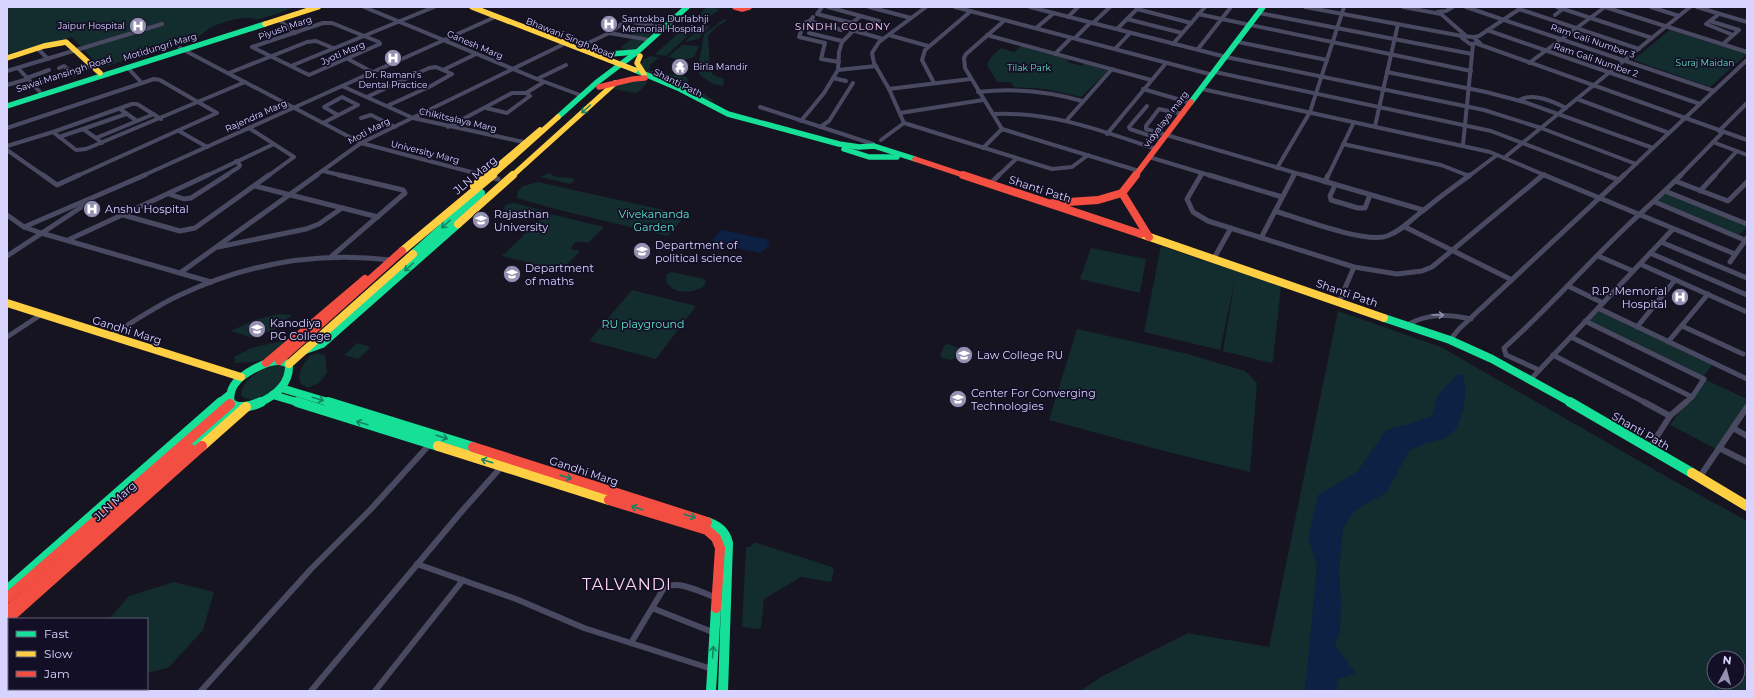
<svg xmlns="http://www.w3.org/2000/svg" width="1754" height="698" font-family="Montserrat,sans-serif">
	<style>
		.green { fill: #132c2d; fill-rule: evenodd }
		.water { fill: #0d2144 }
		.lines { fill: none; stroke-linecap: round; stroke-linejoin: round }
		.street-far2 { stroke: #4a4962; stroke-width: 4 }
		.street-far1 { stroke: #4a4962; stroke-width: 5 }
		.street { stroke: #4a4962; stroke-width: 6 }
		.fast-far2 { stroke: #16e098; stroke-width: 5.5 }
		.fast-far1 { stroke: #16e098; stroke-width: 8 }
		.fast { stroke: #16e098; stroke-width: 10 }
		.slow-far2 { stroke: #ffcf43; stroke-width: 5.5 }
		.slow-far1 { stroke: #ffcf43; stroke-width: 8 }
		.slow { stroke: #ffcf43; stroke-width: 10 }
		.jam-far2 { stroke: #f24e42; stroke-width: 5.5 }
		.jam-far1 { stroke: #f24e42; stroke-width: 8 }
		.jam { stroke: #f24e42; stroke-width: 10 }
		.oneway { stroke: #158265 }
		.oneway2 { stroke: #928eb0 }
		.labels { text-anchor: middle; stroke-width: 3.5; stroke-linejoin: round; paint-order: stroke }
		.far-poi-label { font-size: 9px; fill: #d9d4ff; stroke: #130f26; text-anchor: start }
		.far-street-label { font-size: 9px; fill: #d9d4ff; stroke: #130f26 }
		.far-park-label { font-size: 9px; fill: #5fe0c0; stroke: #130f26 }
		.far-neighbourhood-label { font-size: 10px; letter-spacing: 1px; fill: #ffd6f0; stroke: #130f26 }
		.street-label { font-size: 11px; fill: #d9d4ff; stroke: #130f26 }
		.poi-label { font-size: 11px; fill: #d9d4ff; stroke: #130f26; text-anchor: start }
		.park-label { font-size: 11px; fill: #5fe0c0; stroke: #130f26 }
		.near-quarter-label { font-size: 16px; letter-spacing: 1px; fill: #ffd6f0; stroke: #130f26 }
	</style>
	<rect width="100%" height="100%" fill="#161421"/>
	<!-- green -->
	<g class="green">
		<path d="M7 7H295C283 11 271 16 259 19 255 20 249 17 244 18 230 19 208 26 199 37L101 68 72 37 7 54Z"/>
		<path d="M709 7 720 9 705 20 699 19 700 17 697 16 706 8Z"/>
		<path d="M724 19 727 20 716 27 708 36 710 69 713 75 724 79 723 86C713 85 708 81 700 75L699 72 704 67 699 62 704 34Z"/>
		<path d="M639 24 659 27 647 38 632 35V33L629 32Z"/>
		<path d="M702 25 710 27 698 39 685 42Z"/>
		<path d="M690 27 696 28 666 56 655 54 684 28 688 29Z"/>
		<path d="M1670 30 1747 54 1710 87 1633 60Z"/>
		<path d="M633 38 645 41 635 49 625 52 627 50 620 48Z"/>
		<path d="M682 45 699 46 694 57 684 60 668 57Z"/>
		<path d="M1021 46 1070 60 1067 62 1082 66 1085 63 1108 71 1081 97 1045 89 1014 87 1011 82H997L987 65 991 57 1001 48 1014 52Z"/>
		<path d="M650 56 660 58 656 60 649 66H651L648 70 687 77 689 86 714 100 711 101 649 74 641 65 643 60Z"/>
		<path d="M639 80 648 82 638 92 635 93 613 89 619 83Z"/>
		<path d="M549 173 556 177 572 178 575 180 570 184 540 177Z"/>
		<path d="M538 182 686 215 668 236 555 209 517 198 518 191 523 186Z"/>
		<path d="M1664 193 1747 224V228L1737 236 1657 200Z"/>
		<path d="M514 203 541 210 543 213 541 215 534 217 524 211H507L504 209 505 205Z"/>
		<path d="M546 213 604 227 588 243C581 241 573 240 571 249L580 251 561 271 502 256Z"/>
		<path d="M1161 246 1281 286 1273 361 1271 363 1223 351 1235 280 1220 350 1144 332Z"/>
		<path d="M1091 248 1146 259 1140 293 1080 279Z"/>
		<path d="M672 272 704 279 706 282C700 297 661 295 667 274Z"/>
		<path d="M632 290 696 306 656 359 589 341Z"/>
		<path d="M1597 309 1713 364 1703 377 1587 322Z"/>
		<path d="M1338 311 1441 347 1667 477 1747 521V691H1080L1101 677 1188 633 1269 647ZM1714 658H1738V682H1714Z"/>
		<path d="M280 314 292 315 274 330 250 337 231 331 254 320Z"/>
		<path d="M1077 329 1184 353 1245 371 1257 383 1250 472 1164 451 1049 420Z"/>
		<path d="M281 341 290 342 270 358 253 362 235 363 234 357 251 348Z"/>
		<path d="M357 343 371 347 358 359 344 355Z"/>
		<path d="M948 344 958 348 954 359 951 360 942 358 940 355 945 345Z"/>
		<path d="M317 353 325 355 327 373 319 383 308 388 301 384C296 373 304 364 310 355Z"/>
		<path d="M274 366H281L286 368 287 375C277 387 258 408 241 396 241 380 260 369 274 366Z"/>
		<path d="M1704 379 1747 399V404L1716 449 1670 425Z"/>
		<path d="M754 542 832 567 834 570 831 582 801 577 764 599 761 627 759 629 742 627 746 547H750Z"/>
		<path d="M174 582 214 592 203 630 168 668 147 673V619H109L129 596Z"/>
	</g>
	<!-- water -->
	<g class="water">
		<path d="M721 230 770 240 767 244 770 245 760 253 713 243 714 239H713Z"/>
		<path d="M1463 374 1466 391 1463 411 1456 429 1446 438 1424 444 1409 451 1387 492 1354 511 1343 528 1339 570 1341 602 1340 632 1335 646 1356 673 1338 679 1337 691H1305L1317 566 1308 538 1318 495 1357 472 1386 430 1410 424 1432 416 1438 395 1457 375Z"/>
	</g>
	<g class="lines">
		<!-- street-far2 -->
		<g class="street-far2">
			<path d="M364 7 537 79 580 95"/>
			<path d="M822 7 817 14 852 23"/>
			<path d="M828 7 879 21"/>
			<path d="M869 7 911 18"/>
			<path d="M955 7 1213 75"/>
			<path d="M1030 7 1226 57 1484 110 1541 128 1636 164"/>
			<path d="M1305 7 1462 36"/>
			<path d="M1403 7 1441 14 1465 35"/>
			<path d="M1466 7 1714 91"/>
			<path d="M1557 7 1652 38"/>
			<path d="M1605 7 1747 52"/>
			<path d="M1651 7 1679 16"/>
			<path d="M1697 7 1747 22"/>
			<path d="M1137 9 1191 23"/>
			<path d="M1519 9 1639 49"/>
			<path d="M1437 12 1446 11 1453 7"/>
			<path d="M1259 13 1472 54"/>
			<path d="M1198 14 1471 71"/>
			<path d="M1719 14 1706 24 1733 35"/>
			<path d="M1555 15 1563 9"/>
			<path d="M861 16 845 28 883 39"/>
			<path d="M813 17 810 21 804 23 799 37 825 43 821 59 839 62"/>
			<path d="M1068 17 1078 7"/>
			<path d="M1127 19 1182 33"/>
			<path d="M279 20 295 33"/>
			<path d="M810 21 841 30 845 28"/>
			<path d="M1710 21 1739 30 1723 44"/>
			<path d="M323 23H332L379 42 380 44 309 75 252 47Z"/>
			<path d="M1093 23 1110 7"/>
			<path d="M1036 28 1054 13"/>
			<path d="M1117 29 1139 7"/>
			<path d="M1487 30 1700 104"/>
			<path d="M609 33 626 21 664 27"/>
			<path d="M809 33 842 41"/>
			<path d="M861 33 879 21"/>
			<path d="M889 35 928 46"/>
			<path d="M987 35 1151 80"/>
			<path d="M1462 36 1473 37 1480 43 1470 44 1462 38Z"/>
			<path d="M1474 37 1479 36 1521 8"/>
			<path d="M1075 38 1090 23"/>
			<path d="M1238 42 1327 60"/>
			<path d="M1173 44 1205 7"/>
			<path d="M1478 44 1747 140"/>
			<path d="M37 48 48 59"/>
			<path d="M180 48 361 143 486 176"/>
			<path d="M578 48 609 33 650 40"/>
			<path d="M1115 49 1130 33"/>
			<path d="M1198 49 1231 7"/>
			<path d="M1055 54 1071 38"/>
			<path d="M348 59 372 72"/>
			<path d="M1529 63 1605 7"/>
			<path d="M291 66 434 7"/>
			<path d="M127 67 141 82"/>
			<path d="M18 68 40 92"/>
			<path d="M59 68 64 66 74 74"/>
			<path d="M443 70 476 54"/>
			<path d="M838 70 876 66"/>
			<path d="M7 71 162 24"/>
			<path d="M1215 72 1491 131 1609 176"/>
			<path d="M1387 72 1486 92 1524 102 1653 148"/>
			<path d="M229 73 307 42 316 41 333 48"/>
			<path d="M27 78 49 70"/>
			<path d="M833 78 846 81"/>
			<path d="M537 79 566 65"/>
			<path d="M934 83 922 60 925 50 971 11"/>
			<path d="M7 85 28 79"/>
			<path d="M34 85 92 66"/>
			<path d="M342 86 413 118 528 143"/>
			<path d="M889 89 970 79"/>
			<path d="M1143 89 1191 103"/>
			<path d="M1202 89 1490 152 1547 176"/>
			<path d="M978 92C1014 88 1047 91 1082 101"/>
			<path d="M526 93 544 82"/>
			<path d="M367 97 429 68 436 67 452 74 431 86 387 106"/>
			<path d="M1577 99 1669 133"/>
			<path d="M1520 100C1533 92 1554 102 1566 108"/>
			<path d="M1147 106 1129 127 1130 129 1163 140"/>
			<path d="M760 107 873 144"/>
			<path d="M900 113 983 100"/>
			<path d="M993 114C1050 111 1103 131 1156 149"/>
			<path d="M1183 114 1159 109 1146 126V129L1306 176"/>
			<path d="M361 118 371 115 395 127"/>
			<path d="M137 121 154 114"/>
			<path d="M801 121 824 93 838 70 839 52 842 42 853 31"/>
			<path d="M1066 121 1112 69"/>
			<path d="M323 123 358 105 342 97 324 107 338 115"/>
			<path d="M904 123 1052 169 1072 167 1088 155"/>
			<path d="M1375 126 1398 24"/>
			<path d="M448 127 512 93H526L530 96 507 113 486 108"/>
			<path d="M820 127 829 121 853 83"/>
			<path d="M7 128 154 79 160 80 217 113 77 176"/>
			<path d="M249 128 294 157 268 176"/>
			<path d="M83 129 126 114"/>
			<path d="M1002 129 1139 171"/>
			<path d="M179 131 207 147"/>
			<path d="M1719 131 1747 103"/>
			<path d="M53 132 76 150 86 149 245 82"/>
			<path d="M1107 134 1166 63"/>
			<path d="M59 137 83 129 96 138"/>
			<path d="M881 140 904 123 889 89 874 63 872 53 879 42 926 7"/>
			<path d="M1713 142 1747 155"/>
			<path d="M102 143 96 138 137 121 120 109"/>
			<path d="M1343 144 1441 165 1469 176"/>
			<path d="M1463 145 1473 44"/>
			<path d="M7 146 53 132 132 104H137L161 119"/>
			<path d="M983 148 1002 129 965 68 964 58 966 54 1005 20"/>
			<path d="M7 150 44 176"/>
			<path d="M1149 157 1212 176"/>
			<path d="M1504 158 1690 7"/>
			<path d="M1277 168 1310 112 1344 7"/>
			<path d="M323 171 344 176"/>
			<path d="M142 176 493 18"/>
			<path d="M206 176 274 144"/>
			<path d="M225 176 239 167 240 165 236 161"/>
			<path d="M315 176 361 143 562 45"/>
			<path d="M998 176 1016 159"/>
			<path d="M1200 176 1202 173"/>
			<path d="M1293 176 1295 173"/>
			<path d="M1328 176 1354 122"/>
			<path d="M1469 176 1497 155"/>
			<path d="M1542 176 1544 174"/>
			<path d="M1623 176 1747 60"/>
			<path d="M1680 176 1723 132"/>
			<path d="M1714 176 1737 151"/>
		</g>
		<!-- street-far1 -->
		<g class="street-far1">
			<path d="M43 175 57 185 79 175"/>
			<path d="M482 175 498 179"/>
			<path d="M1201 175 1187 199 1193 212 1208 221 1354 267 1397 274 1422 271 1432 267 1543 175"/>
			<path d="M1209 175 1282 197"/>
			<path d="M1303 175 1423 210"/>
			<path d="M1466 175 1469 176"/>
			<path d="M1544 175 1735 254"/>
			<path d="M1606 175 1619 180"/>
			<path d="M1675 181 1728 201 1747 182"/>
			<path d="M1325 182 1328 175"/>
			<path d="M990 184 999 175"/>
			<path d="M1335 185 1330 196 1331 200 1358 208H1365L1370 195"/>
			<path d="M255 186 378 217"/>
			<path d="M1665 191 1747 224"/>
			<path d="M1700 191 1715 175"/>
			<path d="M169 194 184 199 191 198 227 175"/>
			<path d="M1655 202 1747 241"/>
			<path d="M1275 211C1298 218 1366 244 1387 236 1402 231 1411 219 1424 210 1439 197 1455 186 1470 175"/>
			<path d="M7 215 24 227 41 233 211 282"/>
			<path d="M123 215 180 231 195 228 269 175"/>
			<path d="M24 227 145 175"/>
			<path d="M1405 227 1512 280"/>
			<path d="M1261 238 1294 175"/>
			<path d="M68 240 208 175"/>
			<path d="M1661 242 1747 278"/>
			<path d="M218 247 306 229 319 224 342 208"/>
			<path d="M1650 253 1747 295"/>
			<path d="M7 256 89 202"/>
			<path d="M332 256 405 193 403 190 339 175"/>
			<path d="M1598 256 1633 271"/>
			<path d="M1213 260 1231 228"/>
			<path d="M1730 262 1747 238"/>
			<path d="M1640 264 1747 312"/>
			<path d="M180 273 317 175"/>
			<path d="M1568 286 1603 303"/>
			<path d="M1339 302 1354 267"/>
			<path d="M1598 308 1747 379"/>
			<path d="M1585 321 1704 379 1692 397 1685 403"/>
			<path d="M1407 325C1428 313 1448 314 1471 319"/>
			<path d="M1682 326 1743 354"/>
			<path d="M1637 327 1675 280"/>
			<path d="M112 335C134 321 156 306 180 295 248 263 317 251 391 260"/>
			<path d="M7 337 42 314"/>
			<path d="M1571 337 1692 397"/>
			<path d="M1450 340 1459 329 1624 175"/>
			<path d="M1668 342 1708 294"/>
			<path d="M1553 355 1646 403"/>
			<path d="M1539 370 1506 355 1504 348C1547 310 1584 267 1626 227 1644 210 1663 193 1681 175"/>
			<path d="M1530 380 1673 229"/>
		</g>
		<!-- street -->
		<g class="street">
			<path d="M1644 402 1670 416"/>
			<path d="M1733 428 1747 436"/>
			<path d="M1719 448 1747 462"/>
			<path d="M1649 449 1670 416 1686 402"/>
			<path d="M1699 478 1747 407"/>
			<path d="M417 564 516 599 584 628 712 669"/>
			<path d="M652 608 715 633"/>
			<path d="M631 643 664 588C677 579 703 593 717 598"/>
			<path d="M201 691 311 569 371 509 430 444"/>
			<path d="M311 691 462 511 502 466"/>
			<path d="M375 691 463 580"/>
		</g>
		<!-- fast-far2 -->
		<g class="fast-far2">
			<path d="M597 55 636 52"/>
			<path d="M635 70 680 89 728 114 839 144 859 147 874 146 915 159"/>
			<path d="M1191 102 1263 7"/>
			<path d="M7 106 265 24"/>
			<path d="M558 117 596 83 637 52 687 7"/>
			<path d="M844 149 869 157H897"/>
		</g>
		<!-- fast-far1 -->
		<g class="fast-far1">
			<path d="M413 254 481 193"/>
			<path d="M1384 318 1450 340 1492 359 1572 403"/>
			<path d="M305 350 322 344 458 224"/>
			<path d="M281 388 331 403"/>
			<path d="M273 395 300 403"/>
			<path d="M219 403 229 395"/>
			<path d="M230 403C230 397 230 391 234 385 241 374 267 360 280 361 283 362 286 363 289 364 290 384 276 395 259 403"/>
		</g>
		<!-- fast -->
		<g class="fast">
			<path d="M230 402C236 411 252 406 261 402"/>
			<path d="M297 402 438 446"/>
			<path d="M328 402 473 447"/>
			<path d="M1570 402 1692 473"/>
			<path d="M191 449 238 407"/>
			<path d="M707 522C718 526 725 531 728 543L723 691"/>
			<path d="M7 590 221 402"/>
			<path d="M711 691 716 608"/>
		</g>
		<!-- slow-far2 -->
		<g class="slow-far2">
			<path d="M472 7 635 70"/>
			<path d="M265 24 318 7"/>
			<path d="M640 56 637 63 644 74"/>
			<path d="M7 58 44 46 66 42 100 73"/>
			<path d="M486 176 540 130"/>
			<path d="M492 176 558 117"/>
			<path d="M512 176 615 83"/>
		</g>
		<!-- slow-far1 -->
		<g class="slow-far1">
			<path d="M474 186 487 175"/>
			<path d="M458 224 513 175"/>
			<path d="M1141 234 1384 318"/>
			<path d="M402 251 493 175"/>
			<path d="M7 303 241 377"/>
			<path d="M289 364 413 254"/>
		</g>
		<!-- slow -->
		<g class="slow">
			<path d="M202 446 246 407"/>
			<path d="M438 446 609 500"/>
			<path d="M1692 473 1747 506"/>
		</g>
		<!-- jam-far2 -->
		<g class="jam-far2">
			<path d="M735 7 742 9 749 7"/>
			<path d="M599 87 633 79 645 78"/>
			<path d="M915 159 966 176"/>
			<path d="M1135 176 1191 102"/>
		</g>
		<!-- jam-far1 -->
		<g class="jam-far1">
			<path d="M963 175 1141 234"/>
			<path d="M1122 193 1149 237"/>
			<path d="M1053 203 1098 200 1122 193 1136 175"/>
			<path d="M279 361 402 251"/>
			<path d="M266 363 365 279"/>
		</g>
		<!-- jam -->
		<g class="jam">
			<path d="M473 447 707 522"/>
			<path d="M609 500 707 530 716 538 720 548 716 608"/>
			<path d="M7 598 230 404"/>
			<path d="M7 611 191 449"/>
			<path d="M7 620 202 446"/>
		</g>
	</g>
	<!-- one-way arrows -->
	<defs><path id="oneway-shaft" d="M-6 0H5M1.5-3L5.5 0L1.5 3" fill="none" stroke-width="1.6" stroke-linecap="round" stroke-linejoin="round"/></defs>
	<g class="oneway">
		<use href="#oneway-shaft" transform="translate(586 109) rotate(138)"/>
		<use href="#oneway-shaft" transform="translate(446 224) rotate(138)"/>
		<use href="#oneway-shaft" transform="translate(409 267) rotate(138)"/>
		<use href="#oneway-shaft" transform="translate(318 399) rotate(17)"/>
		<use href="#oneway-shaft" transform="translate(362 423) rotate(-163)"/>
		<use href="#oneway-shaft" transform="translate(442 437) rotate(18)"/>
		<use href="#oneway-shaft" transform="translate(487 461) rotate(-163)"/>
		<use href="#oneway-shaft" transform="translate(566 477) rotate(18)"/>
		<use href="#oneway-shaft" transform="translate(637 508) rotate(-162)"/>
		<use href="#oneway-shaft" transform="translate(690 516) rotate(18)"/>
		<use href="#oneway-shaft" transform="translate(713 652) rotate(-86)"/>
	</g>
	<use class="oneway2" href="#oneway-shaft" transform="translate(1438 315) rotate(2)"/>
	<!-- icons -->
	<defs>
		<symbol id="hospital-disc" viewBox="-11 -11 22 22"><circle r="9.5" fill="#9591b1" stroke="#130f26"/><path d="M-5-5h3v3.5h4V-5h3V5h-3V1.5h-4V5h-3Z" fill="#fff"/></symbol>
		<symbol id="temple-disc" viewBox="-11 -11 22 22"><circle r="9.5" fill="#9591b1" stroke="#130f26"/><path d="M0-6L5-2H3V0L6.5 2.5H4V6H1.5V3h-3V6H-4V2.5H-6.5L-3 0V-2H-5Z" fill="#fff"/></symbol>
		<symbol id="university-disc" viewBox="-11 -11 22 22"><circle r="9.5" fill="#9591b1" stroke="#130f26"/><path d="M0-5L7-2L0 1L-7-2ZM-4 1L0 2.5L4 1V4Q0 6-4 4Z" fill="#fff"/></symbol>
	</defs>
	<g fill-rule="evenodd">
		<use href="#hospital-disc" x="599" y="14" width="20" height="20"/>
		<use href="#hospital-disc" x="128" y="16" width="20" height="20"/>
		<use href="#hospital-disc" x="383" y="48" width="20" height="20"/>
		<use href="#temple-disc" x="670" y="57" width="20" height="20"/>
		<use href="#hospital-disc" x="82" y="199" width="20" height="20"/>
		<use href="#university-disc" x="471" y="210" width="20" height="20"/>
		<use href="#university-disc" x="632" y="241" width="20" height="20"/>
		<use href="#university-disc" x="502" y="264" width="20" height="20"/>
		<use href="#hospital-disc" x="1670" y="287" width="20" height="20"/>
		<use href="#university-disc" x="247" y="319" width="20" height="20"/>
		<use href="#university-disc" x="954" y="345" width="20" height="20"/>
		<use href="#university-disc" x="948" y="389" width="20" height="20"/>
	</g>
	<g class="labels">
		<!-- far-poi labels -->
		<g class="far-poi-label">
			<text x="622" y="22">Santokba Durlabhji<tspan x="622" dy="10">Memorial Hospital</tspan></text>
			<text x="125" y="29" text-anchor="end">Jaipur Hospital</text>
			<text x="693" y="70">Birla Mandir</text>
			<text x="393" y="78" text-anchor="middle">Dr. Ramani's<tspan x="393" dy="10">Dental Practice</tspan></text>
		</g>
		<!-- far-street labels -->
		<g class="far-street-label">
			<text transform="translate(285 28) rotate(-19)" y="3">Piyush Marg</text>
			<text transform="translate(570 38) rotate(22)" y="3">Bhawani Singh Road</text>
			<text transform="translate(1593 41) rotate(19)" y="3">Ram Gali Number 3</text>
			<text transform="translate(475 45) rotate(23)" y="3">Ganesh Marg</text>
			<text transform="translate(160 47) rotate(-17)" y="3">Motidungri Marg</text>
			<text transform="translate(343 53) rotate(-23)" y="3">Jyoti Marg</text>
			<text transform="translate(1596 60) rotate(19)" y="3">Ram Gali Number 2</text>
			<text transform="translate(64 74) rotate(-18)" y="3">Sawai Mansingh Road</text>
			<text transform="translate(678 83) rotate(26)" y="3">Shanti Path</text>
			<text transform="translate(256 116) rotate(-24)" y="3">Rajendra Marg</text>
			<text transform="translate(1166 119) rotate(-53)" y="3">vidyalaya marg</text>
			<text transform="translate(458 120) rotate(13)" y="3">Chikitsalaya Marg</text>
			<text transform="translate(369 131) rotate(-28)" y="3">Moti Marg</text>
			<text transform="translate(425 152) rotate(14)" y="3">University Marg</text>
		</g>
		<!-- far-park labels -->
		<g class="far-park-label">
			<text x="1705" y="66">Suraj Maidan</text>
			<text x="1029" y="71">Tilak Park</text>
		</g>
		<!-- far-neighbourhood labels -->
		<g class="far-neighbourhood-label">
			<text x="843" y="30">SINDHI COLONY</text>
		</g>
		<!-- street labels -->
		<g class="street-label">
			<text transform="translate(475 175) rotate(-40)" y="4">JLN Marg</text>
			<text transform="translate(1040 189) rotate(18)" y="4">Shanti Path</text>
			<text transform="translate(1347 293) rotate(19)" y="4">Shanti Path</text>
			<text transform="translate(127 330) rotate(17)" y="4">Gandhi Marg</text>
			<text transform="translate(1641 431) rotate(30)" y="4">Shanti Path</text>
			<text transform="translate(584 471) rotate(18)" y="4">Gandhi Marg</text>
			<text transform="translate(115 501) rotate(-42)" y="4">JLN Marg</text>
		</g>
		<!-- poi labels -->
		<g class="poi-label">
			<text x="105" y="213">Anshu Hospital</text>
			<text x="494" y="218">Rajasthan<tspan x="494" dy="13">University</tspan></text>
			<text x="655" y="249">Department of<tspan x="655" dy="13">political science</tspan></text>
			<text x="525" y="272">Department<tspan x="525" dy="13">of maths</tspan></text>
			<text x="1667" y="295" text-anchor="end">R.P. Memorial<tspan x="1667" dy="13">Hospital</tspan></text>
			<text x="270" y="327">Kanodiya<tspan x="270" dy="13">PG College</tspan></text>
			<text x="977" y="359">Law College RU</text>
			<text x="971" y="397">Center For Converging<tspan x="971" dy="13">Technologies</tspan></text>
		</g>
		<!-- park labels -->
		<g class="park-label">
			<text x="654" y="218">Vivekananda<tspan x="654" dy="13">Garden</tspan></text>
			<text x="643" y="328">RU playground</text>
		</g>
		<!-- near-quarter labels -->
		<g class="near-quarter-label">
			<text x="627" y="590">TALVANDI</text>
		</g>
	</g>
	<!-- border -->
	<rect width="1754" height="698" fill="none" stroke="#d9d4ff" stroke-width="16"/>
	<!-- legend -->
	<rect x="8" y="618" width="140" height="72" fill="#130f26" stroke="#625e7d"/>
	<rect x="16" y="631" width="20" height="6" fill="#16e098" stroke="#625e7d"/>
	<text x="44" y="638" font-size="12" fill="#d9d4ff">Fast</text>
	<rect x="16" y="651" width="20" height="6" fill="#ffcf43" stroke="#625e7d"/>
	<text x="44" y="658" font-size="12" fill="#d9d4ff">Slow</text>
	<rect x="16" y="671" width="20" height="6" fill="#f24e42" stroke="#625e7d"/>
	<text x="44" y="678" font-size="12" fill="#d9d4ff">Jam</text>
	<!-- north arrow -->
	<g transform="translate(1726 670) rotate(7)"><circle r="19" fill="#130f26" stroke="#625e7d"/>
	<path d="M0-3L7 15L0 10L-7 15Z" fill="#9591b1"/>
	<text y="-6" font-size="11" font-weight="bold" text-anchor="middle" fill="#d9d4ff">N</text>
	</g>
</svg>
